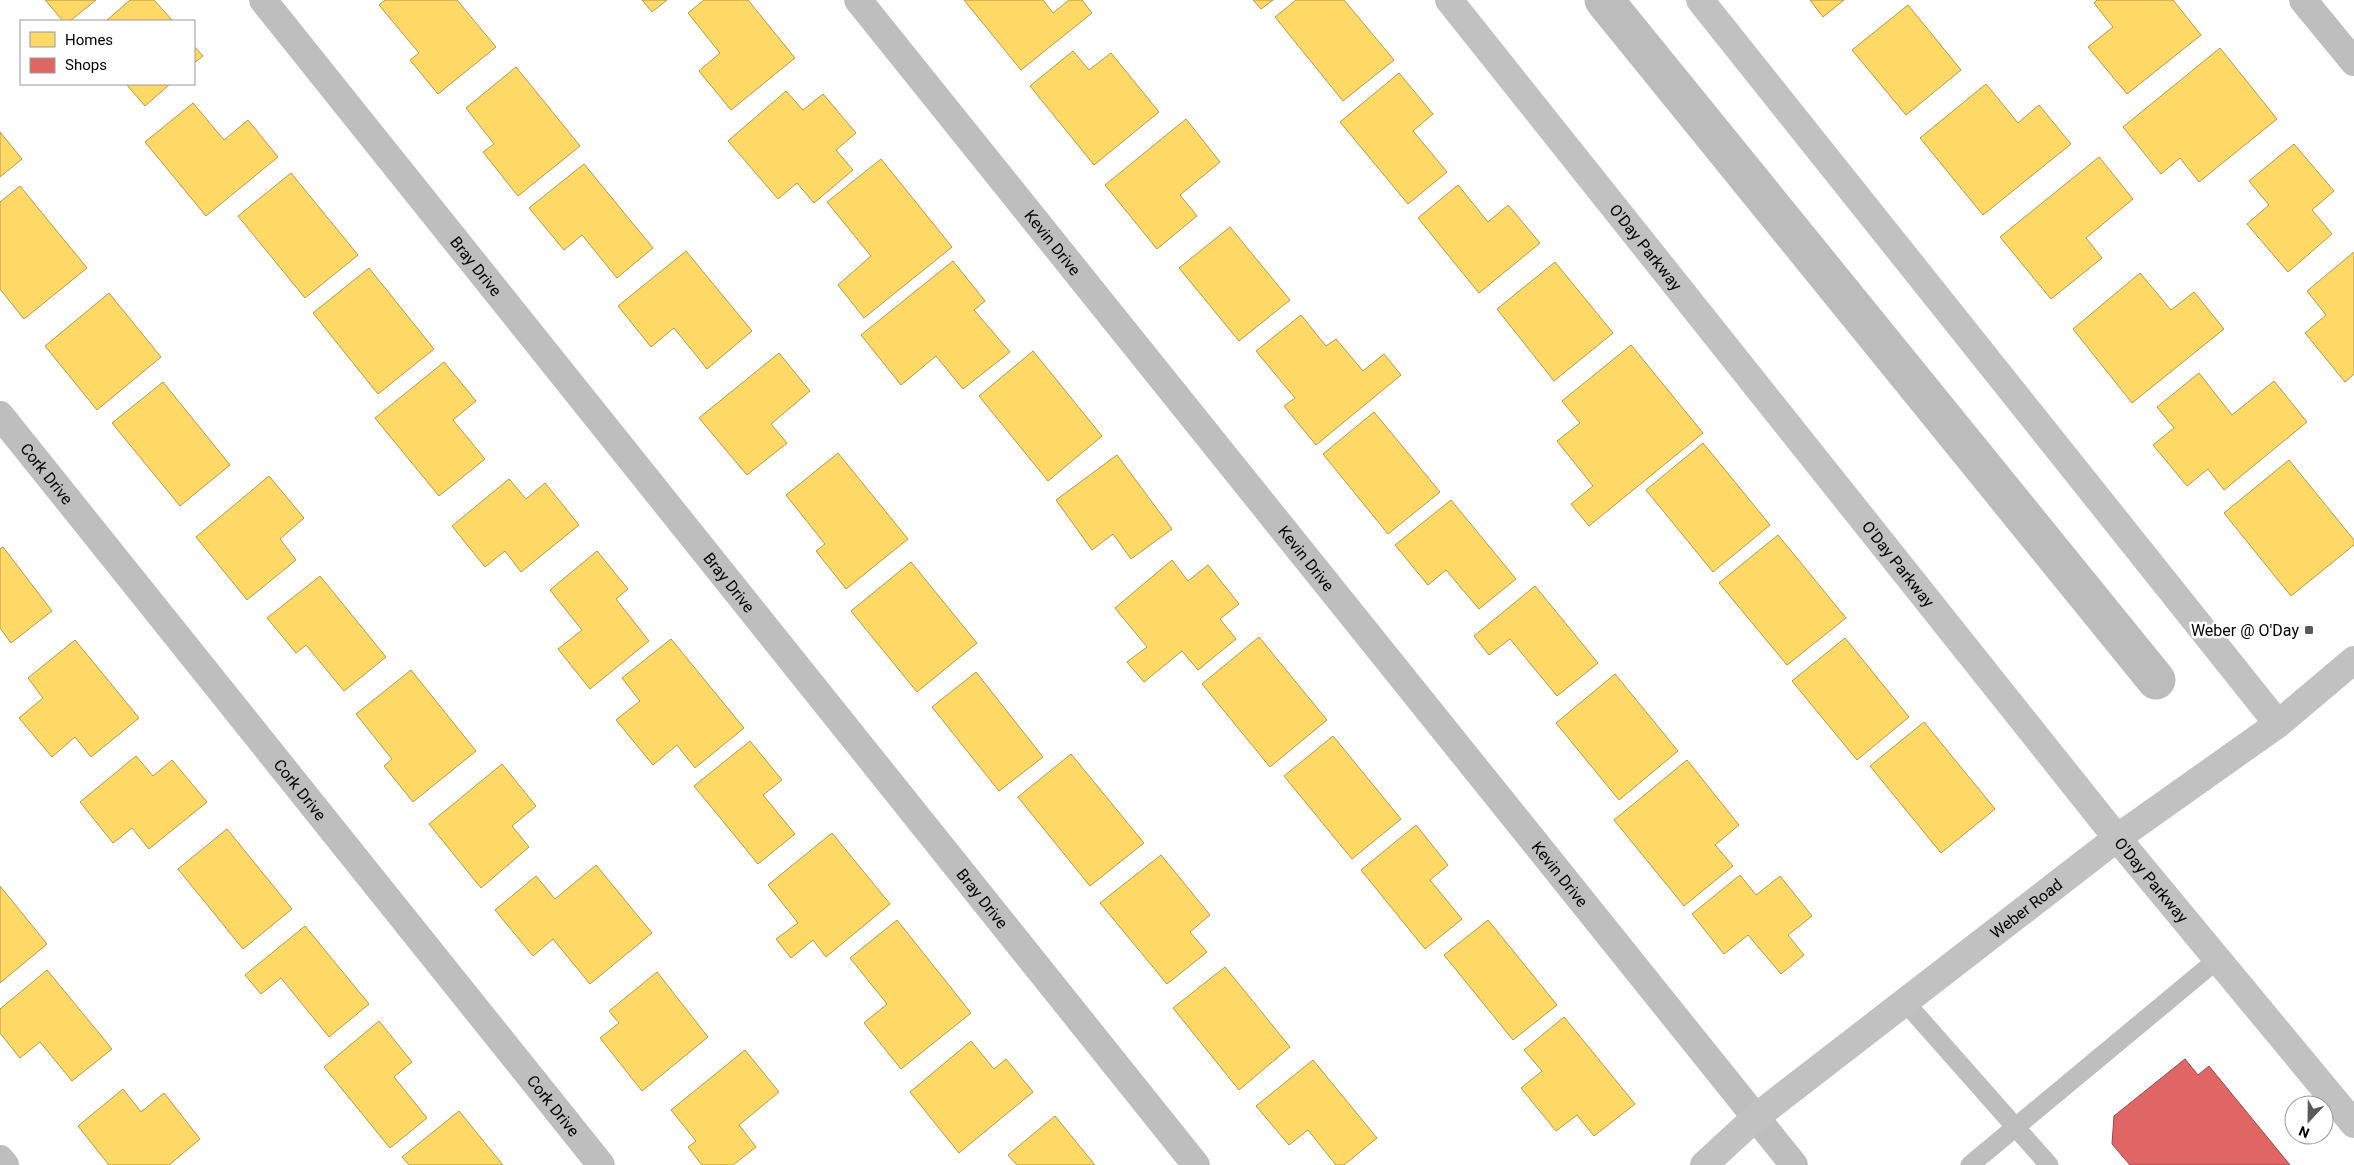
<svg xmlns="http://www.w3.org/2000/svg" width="2354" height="1165" font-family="Roboto,sans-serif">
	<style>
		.homes { fill: #ffd966; stroke: #b29847 }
		.shops { fill: #e06666; stroke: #9d4747 }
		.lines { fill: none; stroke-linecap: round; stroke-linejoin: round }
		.canal { stroke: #bcbcbc; stroke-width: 39 }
		.lane { stroke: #bebebe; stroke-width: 19 }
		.street { stroke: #bebebe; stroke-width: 28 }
		.secondary { stroke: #c1c1c1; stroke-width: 28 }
		.poi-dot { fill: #595959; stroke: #fff; stroke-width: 2 }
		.labels { text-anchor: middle; stroke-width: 5; stroke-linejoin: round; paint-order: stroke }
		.street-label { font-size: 16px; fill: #000; stroke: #fff }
		.poi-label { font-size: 16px; fill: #000; stroke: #fff; text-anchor: end }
	</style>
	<rect width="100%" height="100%" fill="#fff"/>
	<!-- homes -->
	<g class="homes">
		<path d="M45 0H96L70 21H63Z"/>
		<path d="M130 0H154L173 21H106Z"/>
		<path d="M385 0H457L496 47 438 94 410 60 419 53 379 5Z"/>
		<path d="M642 0H667L652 12Z"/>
		<path d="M704 0H748L795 58 731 110 699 71 720 53 688 13Z"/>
		<path d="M964 0H1043L1053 13 1069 0H1082L1092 13 1021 70Z"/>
		<path d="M1253 0H1273L1261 9Z"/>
		<path d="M1296 0H1344L1394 60 1343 101 1275 17Z"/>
		<path d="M1810 0H1844L1823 17Z"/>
		<path d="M2097 0H2173L2201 35 2127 94 2088 47 2113 27 2094 3Z"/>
		<path d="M1908 5 1961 70 1906 115 1852 50Z"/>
		<path d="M194 46 203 56 194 63Z"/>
		<path d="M2220 48 2277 119 2199 182 2180 158 2161 174 2123 127Z"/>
		<path d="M1073 51 1089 70 1111 53 1159 112 1094 165 1030 86Z"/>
		<path d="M516 67 580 146 518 196 483 152 494 144 466 108Z"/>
		<path d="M1399 73 1433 114 1413 131 1447 172 1408 204 1340 122Z"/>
		<path d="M126 84H170L145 106Z"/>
		<path d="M1986 84 2018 123 2039 105 2071 144 1983 215 1920 138Z"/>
		<path d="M786 91 803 110 823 94 856 133 836 150 853 170 814 203 797 183 778 199 728 141Z"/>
		<path d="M193 103 224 140 248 120 278 157 206 216 145 142Z"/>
		<path d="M1186 119 1220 162 1180 195 1197 216 1157 249 1105 185Z"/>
		<path d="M0 132 22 159 0 177Z"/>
		<path d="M2294 144 2334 191 2312 210 2332 234 2288 272 2247 224 2269 205 2249 181Z"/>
		<path d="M2099 157 2133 199 2086 238 2102 258 2051 299 2000 237Z"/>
		<path d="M881 159 952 247 864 318 838 285 871 256 827 202Z"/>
		<path d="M584 164 653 248 617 278 582 235 564 250 529 208Z"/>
		<path d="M291 173 358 255 305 298 238 216Z"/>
		<path d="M1458 185 1488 222 1508 205 1540 243 1479 293 1418 218Z"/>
		<path d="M20 186 87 268 24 319 0 289V202Z"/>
		<path d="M1230 227 1290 300 1239 341 1179 268Z"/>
		<path d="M686 251 752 331 707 369 674 328 651 347 618 306Z"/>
		<path d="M2354 252V374L2345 382 2305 333 2326 315 2307 291Z"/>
		<path d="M953 261 985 301 974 310 1010 352 963 389 936 356 901 385 861 335Z"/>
		<path d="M1555 262 1613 333 1554 381 1497 309Z"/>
		<path d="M369 268 434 349 378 394 313 313Z"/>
		<path d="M2140 273 2171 310 2194 292 2224 329 2132 403 2073 329Z"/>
		<path d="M109 293 161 357 97 410 45 346Z"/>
		<path d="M1301 315 1326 346 1336 339 1363 371 1384 354 1401 375 1316 445 1284 406 1295 398 1256 351Z"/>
		<path d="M1631 345 1703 433 1589 526 1571 504 1593 486 1557 441 1580 423 1562 401Z"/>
		<path d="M1033 351 1102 436 1048 481 979 396Z"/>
		<path d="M779 353 810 391 771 424 787 443 747 475 699 418Z"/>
		<path d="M444 362 476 401 453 420 485 459 439 496 375 418Z"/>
		<path d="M2199 373 2232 415 2274 381 2307 422 2224 490 2208 469 2187 486 2153 445 2174 428 2157 407Z"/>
		<path d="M163 382 230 465 180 506 112 423Z"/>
		<path d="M1374 412 1440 492 1388 534 1323 454Z"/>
		<path d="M1703 443 1770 525 1713 572 1646 490Z"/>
		<path d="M838 453 908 539 846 589 816 551 825 544 786 495Z"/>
		<path d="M1117 455 1172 529 1131 559 1113 534 1092 550 1056 500Z"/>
		<path d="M2289 460 2354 540V545L2291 596 2224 513Z"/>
		<path d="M269 476 304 518 280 539 296 560 247 600 196 537Z"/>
		<path d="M509 479 526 499 545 483 579 525 521 572 505 551 485 567 452 526Z"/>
		<path d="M1451 500 1516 579 1479 609 1446 570 1428 585 1395 545Z"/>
		<path d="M1778 535 1846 618 1787 665 1719 583Z"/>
		<path d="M3 547 52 611 11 643 0 628V549Z"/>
		<path d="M597 551 628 589 616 599 649 641 590 689 558 649 582 630 550 590Z"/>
		<path d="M1172 560 1188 581 1208 565 1239 604 1220 619 1236 639 1198 670 1182 651 1144 682 1127 662 1147 647 1115 608Z"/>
		<path d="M911 562 977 643 917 692 851 611Z"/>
		<path d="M320 576 386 657 344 691 306 645 296 653 267 618Z"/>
		<path d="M1535 586 1598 663 1557 696 1510 639 1489 655 1474 636Z"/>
		<path d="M1259 637 1327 720 1270 767 1202 684Z"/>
		<path d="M1845 638 1909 717 1857 760 1792 681Z"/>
		<path d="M671 639 744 728 695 768 677 745 653 765 616 720 640 701 622 678Z"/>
		<path d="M75 640 139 718 91 757 75 737 52 757 19 718 43 698 28 678Z"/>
		<path d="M411 670 476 751 413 802 384 766 392 759 356 714Z"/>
		<path d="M976 672 1043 757 999 791 932 707Z"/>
		<path d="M1615 674 1678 751 1619 800 1556 723Z"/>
		<path d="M1924 722 1995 809 1941 853 1870 766Z"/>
		<path d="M1333 736 1401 819 1352 859 1284 776Z"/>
		<path d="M750 741 782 780 763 795 795 834 758 864 694 786Z"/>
		<path d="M1071 754 1144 843 1090 886 1018 797Z"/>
		<path d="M136 756 153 776 172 760 207 802 149 849 132 828 113 843 80 802Z"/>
		<path d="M1687 760 1739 825 1715 845 1733 866 1684 906 1614 820Z"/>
		<path d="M502 764 536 806 512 826 529 847 481 888 429 824Z"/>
		<path d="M1416 825 1448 865 1430 880 1462 919 1425 949 1361 870Z"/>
		<path d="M227 829 292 909 243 949 178 869Z"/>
		<path d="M832 833 890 904 826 957 813 940 791 958 776 939 798 923 768 885Z"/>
		<path d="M1161 855 1210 915 1190 932 1207 952 1167 984 1100 903Z"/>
		<path d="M596 865 652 933 590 984 553 939 533 956 495 910 536 876 555 899Z"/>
		<path d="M1740 875 1756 895 1780 876 1812 916 1788 935 1804 955 1781 974 1748 935 1724 954 1692 914Z"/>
		<path d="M0 886 47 944 0 983Z"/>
		<path d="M897 920 971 1013 901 1069 864 1023 887 1004 850 958Z"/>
		<path d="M1488 920 1557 1005 1513 1040 1444 955Z"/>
		<path d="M305 926 369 1004 329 1037 281 978 261 994 245 975Z"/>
		<path d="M1225 967 1290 1047 1239 1090 1173 1008Z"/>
		<path d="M47 970 112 1049 72 1081 40 1042 20 1058 0 1033V1009Z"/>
		<path d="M657 972 708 1037 642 1091 600 1038 619 1023 609 1011Z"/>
		<path d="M1564 1017 1635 1104 1594 1136 1577 1115 1556 1131 1521 1088 1542 1071 1524 1050Z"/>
		<path d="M379 1021 412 1062 394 1077 427 1118 390 1148 324 1067Z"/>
		<path d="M971 1041 994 1069 1006 1059 1033 1092 959 1153 910 1092Z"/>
		<path d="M745 1050 779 1092 739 1125 756 1147 733 1165H702L688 1147 696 1141 671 1110Z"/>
		<path d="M1313 1060 1377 1138 1344 1165H1336L1308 1130 1289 1145 1256 1106Z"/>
		<path d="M123 1089 141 1112 164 1093 200 1139 169 1165H109L78 1126Z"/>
		<path d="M459 1111 503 1165H409L402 1157Z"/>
		<path d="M1055 1116 1095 1165H1017L1008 1155Z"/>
	</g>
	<!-- shops -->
	<path class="shops" d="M2185 1059 2198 1075 2209 1066 2290 1165H2130L2112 1144 2114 1116Z"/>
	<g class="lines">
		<!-- canal -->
		<path class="canal" d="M1604 0 2156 680"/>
		<!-- lane -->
		<g class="lane">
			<path d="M1905 1002 2049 1165"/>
			<path d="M1970 1165 2218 959"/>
		</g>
		<!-- street -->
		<g class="street">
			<path id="s1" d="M263 0 1196 1165"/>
			<path id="s2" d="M858 0 1794 1165"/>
			<path d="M2303 0 2354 62"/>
			<path id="s3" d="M0 415 601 1165"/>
			<path d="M0 1159 5 1165"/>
		</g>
		<!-- secondary -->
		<g class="secondary">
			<path id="s4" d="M1449 0 2117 838 2354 1124"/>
			<path d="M1700 0 2278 724"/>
			<path id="s5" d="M1704 1165 1756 1117 2117 838 2278 724 2354 660"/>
		</g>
	</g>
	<!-- markers -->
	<rect class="poi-dot" x="2304" y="625" width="10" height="10" rx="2.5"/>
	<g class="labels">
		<!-- street labels -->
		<g class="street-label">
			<text dy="6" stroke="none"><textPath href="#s2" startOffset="311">Kevin Drive</textPath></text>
			<text dy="6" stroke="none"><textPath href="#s4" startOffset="316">O'Day Parkway</textPath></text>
			<text dy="6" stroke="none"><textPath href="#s1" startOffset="341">Bray Drive</textPath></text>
			<text dy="6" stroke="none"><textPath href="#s3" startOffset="75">Cork Drive</textPath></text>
			<text dy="6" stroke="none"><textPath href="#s2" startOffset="716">Kevin Drive</textPath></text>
			<text dy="6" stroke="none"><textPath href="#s4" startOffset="721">O'Day Parkway</textPath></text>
			<text dy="6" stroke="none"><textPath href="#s1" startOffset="746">Bray Drive</textPath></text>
			<text dy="6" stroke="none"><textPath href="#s3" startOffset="480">Cork Drive</textPath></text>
			<text dy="6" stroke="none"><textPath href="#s2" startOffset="1121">Kevin Drive</textPath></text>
			<text dy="6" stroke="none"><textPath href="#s4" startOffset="1126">O'Day Parkway</textPath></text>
			<text dy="6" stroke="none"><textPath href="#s1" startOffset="1151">Bray Drive</textPath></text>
			<text dy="6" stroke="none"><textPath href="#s5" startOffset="412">Weber Road</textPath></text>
			<text dy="6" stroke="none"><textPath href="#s3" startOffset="885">Cork Drive</textPath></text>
		</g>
		<!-- poi labels -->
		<g class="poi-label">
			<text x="2299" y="636">Weber @ O'Day</text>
		</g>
	</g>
	<!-- legend -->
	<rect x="20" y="20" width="175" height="65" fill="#ffffff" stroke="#999999"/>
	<rect x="30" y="32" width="25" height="15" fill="#ffd966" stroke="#999999"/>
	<text x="65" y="45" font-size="15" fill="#000000">Homes</text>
	<rect x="30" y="58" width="25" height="15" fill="#e06666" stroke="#999999"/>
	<text x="65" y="70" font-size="15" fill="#000000">Shops</text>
	<!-- north arrow -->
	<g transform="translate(2309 1120) rotate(202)"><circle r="24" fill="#ffffff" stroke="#999999"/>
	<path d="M0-4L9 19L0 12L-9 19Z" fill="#595959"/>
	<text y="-8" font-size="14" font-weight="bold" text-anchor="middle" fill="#000000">N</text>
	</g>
</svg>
